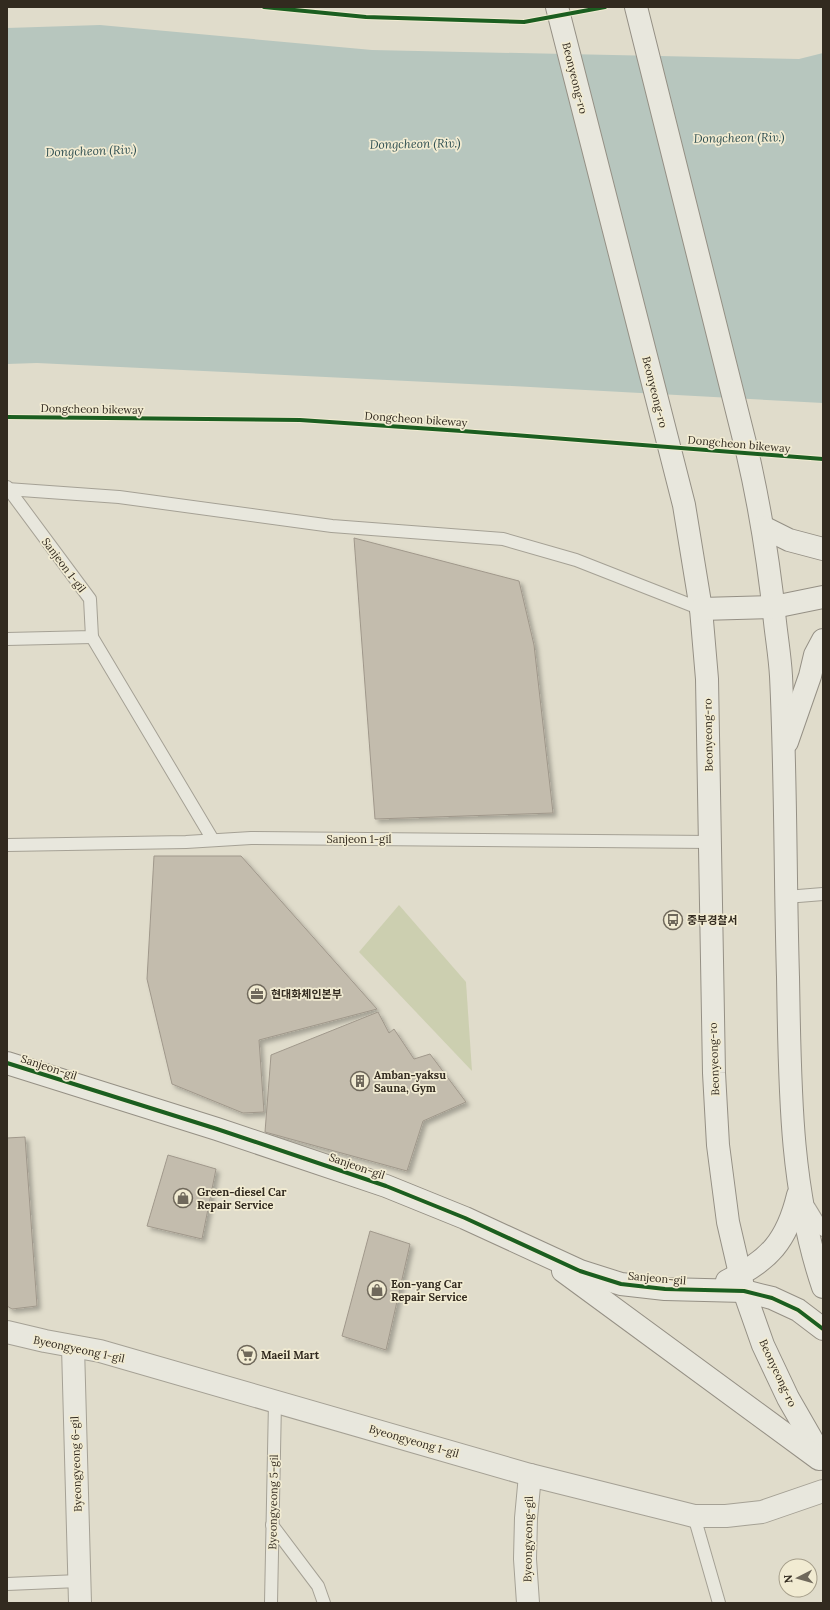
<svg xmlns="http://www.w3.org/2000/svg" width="830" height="1610" font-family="Lora,'Noto Sans KR',serif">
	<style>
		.green { fill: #cccfb0 }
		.water { fill: #b7c6be }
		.building { fill: #c3bcad; stroke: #a0988b; filter: url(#shadow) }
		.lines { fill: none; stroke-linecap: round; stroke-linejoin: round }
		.lane-casing { stroke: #a5a195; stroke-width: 14 }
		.street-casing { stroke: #a5a195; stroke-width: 24 }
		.secondary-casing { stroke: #959085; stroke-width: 24 }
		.lane { stroke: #e8e7dd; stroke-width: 12 }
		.street { stroke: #e8e7dd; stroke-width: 22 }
		.secondary { stroke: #e8e7dd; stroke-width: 22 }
		.cycleway-casing { stroke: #f1ebd2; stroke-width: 6 }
		.cycleway { stroke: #1b5e20; stroke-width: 4 }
		.labels { text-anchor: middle; stroke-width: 3.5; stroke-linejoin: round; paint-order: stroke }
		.street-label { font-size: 11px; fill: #322a1f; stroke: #f1ebd2 }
		.poi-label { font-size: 11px; font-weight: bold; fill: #322a1f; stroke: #f1ebd2; text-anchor: start }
		.water-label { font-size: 12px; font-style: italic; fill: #2f4f51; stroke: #f1ebd2 }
	</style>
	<defs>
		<filter id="shadow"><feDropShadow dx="3.5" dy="3.5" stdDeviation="2" flood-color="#0004"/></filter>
	</defs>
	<rect width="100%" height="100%" fill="#e0dccb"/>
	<!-- green -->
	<path class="green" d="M399 905 466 982 472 1071 359 952Z"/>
	<!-- water -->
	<path class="water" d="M100 25 372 50 799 59 823 53V403L512 386 37 363 7 364V28Z"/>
	<!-- building -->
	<g class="building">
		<path d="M354 538 519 581 534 645 553 813 375 819Z"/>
		<path d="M154 856H241L377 1009 259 1040 264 1112 243 1113 172 1084 147 979Z"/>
		<path d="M378 1012 389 1033 394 1029 414 1059 430 1054 466 1102 423 1121 407 1171 265 1132 271 1055Z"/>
		<path d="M25 1137 37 1306 12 1309 7 1306V1138Z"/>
		<path d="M168 1155 216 1169 202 1239 147 1226Z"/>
		<path d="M370 1231 410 1244 386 1350 342 1336Z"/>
	</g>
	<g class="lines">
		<defs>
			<g id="lane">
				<path d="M7 487 90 599 92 637 7 639"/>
				<path d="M7 489 119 497 332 526 503 539 576 560 701 609"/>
				<path d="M92 637 213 840"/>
				<path d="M7 845 186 842 251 838 710 842"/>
				<path d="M786 897 823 894"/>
				<path d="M809 1207 823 1230"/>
				<path d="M694 1516 719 1603"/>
				<path d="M272 1525 318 1586 324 1603"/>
				<path d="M7 1584 79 1581"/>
				<path d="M271 1603 275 1402"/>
			</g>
			<g id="street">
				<path d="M7 1332 45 1341 100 1351 530 1475 694 1516H726L762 1512 823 1491"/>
				<path d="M73 1347 80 1603"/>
				<path d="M528 1603 525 1559 526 1518 530 1475"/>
			</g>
			<g id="secondary">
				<path d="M557 7 684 505 701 609 707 679 714 1073 718 1145 728 1222 744 1291 763 1345 788 1398 823 1459"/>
				<path d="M636 7 747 451C760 507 769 564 775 622 777 640 780 658 781 676 786 776 785 877 788 977 790 1081 789 1187 823 1287"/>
				<path d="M763 527 789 540 823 549"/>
				<path d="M701 609 774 607 823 597"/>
				<path d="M787 742 810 676 815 655 823 640"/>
				<path d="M7 1063 217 1129 386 1186 465 1218 580 1271 621 1284 665 1289 744 1291 772 1298 798 1310 823 1329"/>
				<path d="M563 1271 819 1459"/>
				<path d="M727 1281C769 1261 787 1241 798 1195"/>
			</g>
		</defs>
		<!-- lane casing -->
		<use href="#lane" class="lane-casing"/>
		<!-- street casing -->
		<use href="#street" class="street-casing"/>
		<!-- secondary casing -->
		<use href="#secondary" class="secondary-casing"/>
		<!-- lane -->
		<use href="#lane" class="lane"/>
		<!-- street -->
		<use href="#street" class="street"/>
		<!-- secondary -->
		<use href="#secondary" class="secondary"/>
		<defs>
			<g id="cycleway">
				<path d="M264 7 366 17 524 22 605 7"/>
				<path d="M7 417 300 420 462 431 823 459"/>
				<path d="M7 1063 217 1129 386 1186 465 1218 580 1271 621 1284 665 1289 744 1291 772 1298 798 1310 823 1329"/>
			</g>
		</defs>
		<!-- cycleway casing -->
		<use href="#cycleway" class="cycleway-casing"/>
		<!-- cycleway -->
		<use href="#cycleway" class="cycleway"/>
	</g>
	<!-- icons -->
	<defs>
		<symbol id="bus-ring" viewBox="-11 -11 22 22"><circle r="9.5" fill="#f1ebd2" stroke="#6f685b" stroke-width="1.5"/><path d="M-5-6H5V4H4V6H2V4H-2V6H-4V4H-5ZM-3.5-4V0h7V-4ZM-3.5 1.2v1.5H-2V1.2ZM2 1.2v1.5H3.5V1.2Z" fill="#6f685b"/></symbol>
		<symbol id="office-ring" viewBox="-11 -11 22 22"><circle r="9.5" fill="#f1ebd2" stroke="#6f685b" stroke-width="1.5"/><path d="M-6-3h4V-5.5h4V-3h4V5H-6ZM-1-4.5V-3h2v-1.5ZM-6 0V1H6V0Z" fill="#6f685b"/></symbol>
		<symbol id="building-ring" viewBox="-11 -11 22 22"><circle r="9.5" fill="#f1ebd2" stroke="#6f685b" stroke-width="1.5"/><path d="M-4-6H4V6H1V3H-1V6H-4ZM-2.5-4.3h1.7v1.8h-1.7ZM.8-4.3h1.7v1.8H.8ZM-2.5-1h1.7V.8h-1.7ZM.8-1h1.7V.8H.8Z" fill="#6f685b"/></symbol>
		<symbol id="shop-ring" viewBox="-11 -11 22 22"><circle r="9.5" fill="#f1ebd2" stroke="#6f685b" stroke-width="1.5"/><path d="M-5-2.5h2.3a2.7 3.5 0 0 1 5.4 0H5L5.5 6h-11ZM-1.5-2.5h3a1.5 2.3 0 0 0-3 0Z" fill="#6f685b"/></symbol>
		<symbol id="supermarket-ring" viewBox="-11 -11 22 22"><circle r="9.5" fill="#f1ebd2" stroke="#6f685b" stroke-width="1.5"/><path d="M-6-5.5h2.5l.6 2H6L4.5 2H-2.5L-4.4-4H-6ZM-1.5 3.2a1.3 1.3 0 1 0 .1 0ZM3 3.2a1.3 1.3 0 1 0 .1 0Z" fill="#6f685b"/></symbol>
	</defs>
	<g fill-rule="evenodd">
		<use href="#bus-ring" x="662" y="909" width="22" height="22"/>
		<use href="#office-ring" x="246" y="983" width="22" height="22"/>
		<use href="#building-ring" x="349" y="1070" width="22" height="22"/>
		<use href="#shop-ring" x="172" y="1187" width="22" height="22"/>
		<use href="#shop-ring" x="366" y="1279" width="22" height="22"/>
		<use href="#supermarket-ring" x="236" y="1344" width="22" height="22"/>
	</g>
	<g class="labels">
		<!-- street labels -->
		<g class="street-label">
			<text transform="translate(575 78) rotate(76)" y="4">Beonyeong-ro</text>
			<text transform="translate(655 392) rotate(76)" y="4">Beonyeong-ro</text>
			<text transform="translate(92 409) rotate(1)" y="4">Dongcheon bikeway</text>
			<text transform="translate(416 419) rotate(4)" y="4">Dongcheon bikeway</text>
			<text transform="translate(739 444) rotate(5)" y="4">Dongcheon bikeway</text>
			<text transform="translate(64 565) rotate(53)" y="4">Sanjeon 1-gil</text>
			<text transform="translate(708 735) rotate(-91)" y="4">Beonyeong-ro</text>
			<text x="359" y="843">Sanjeon 1-gil</text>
			<text transform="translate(714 1059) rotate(-92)" y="4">Beonyeong-ro</text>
			<text transform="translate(49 1067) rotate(18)" y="4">Sanjeon-gil</text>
			<text transform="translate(357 1166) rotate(19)" y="4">Sanjeon-gil</text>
			<text transform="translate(657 1278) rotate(5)" y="4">Sanjeon-gil</text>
			<text transform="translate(79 1349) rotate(12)" y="4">Byeongyeong 1-gil</text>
			<text transform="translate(778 1373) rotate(65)" y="4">Beonyeong-ro</text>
			<text transform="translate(414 1441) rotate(16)" y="4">Byeongyeong 1-gil</text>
			<text transform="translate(76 1464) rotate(-92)" y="4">Byeongyeong 6-gil</text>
			<text transform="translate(273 1502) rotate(-89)" y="4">Byeongyeong 5-gil</text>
			<text transform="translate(528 1539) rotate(-89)" y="4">Byeongyeong-gil</text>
		</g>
		<!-- poi labels -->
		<g class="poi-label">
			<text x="687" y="924">중부경찰서</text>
			<text x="271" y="998">현대화체인본부</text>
			<text x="374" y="1079">Amban-yaksu<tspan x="374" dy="13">Sauna, Gym</tspan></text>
			<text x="197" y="1196">Green-diesel Car<tspan x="197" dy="13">Repair Service</tspan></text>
			<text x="391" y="1288">Eon-yang Car<tspan x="391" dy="13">Repair Service</tspan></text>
			<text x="261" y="1359">Maeil Mart</text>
		</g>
		<!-- water labels -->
		<g class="water-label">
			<text transform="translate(739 138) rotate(-1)" y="4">Dongcheon (Riv.)</text>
			<text transform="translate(415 144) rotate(-1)" y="4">Dongcheon (Riv.)</text>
			<text transform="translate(91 151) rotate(-2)" y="4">Dongcheon (Riv.)</text>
		</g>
	</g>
	<!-- border -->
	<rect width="830" height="1610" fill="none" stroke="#322a1f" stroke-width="16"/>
	<!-- north arrow -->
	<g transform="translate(798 1578) rotate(264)"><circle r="19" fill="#f1ebd2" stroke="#a59e8a"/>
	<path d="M0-3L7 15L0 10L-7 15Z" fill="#6f685b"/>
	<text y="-6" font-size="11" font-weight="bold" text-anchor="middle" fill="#322a1f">N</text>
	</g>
</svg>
